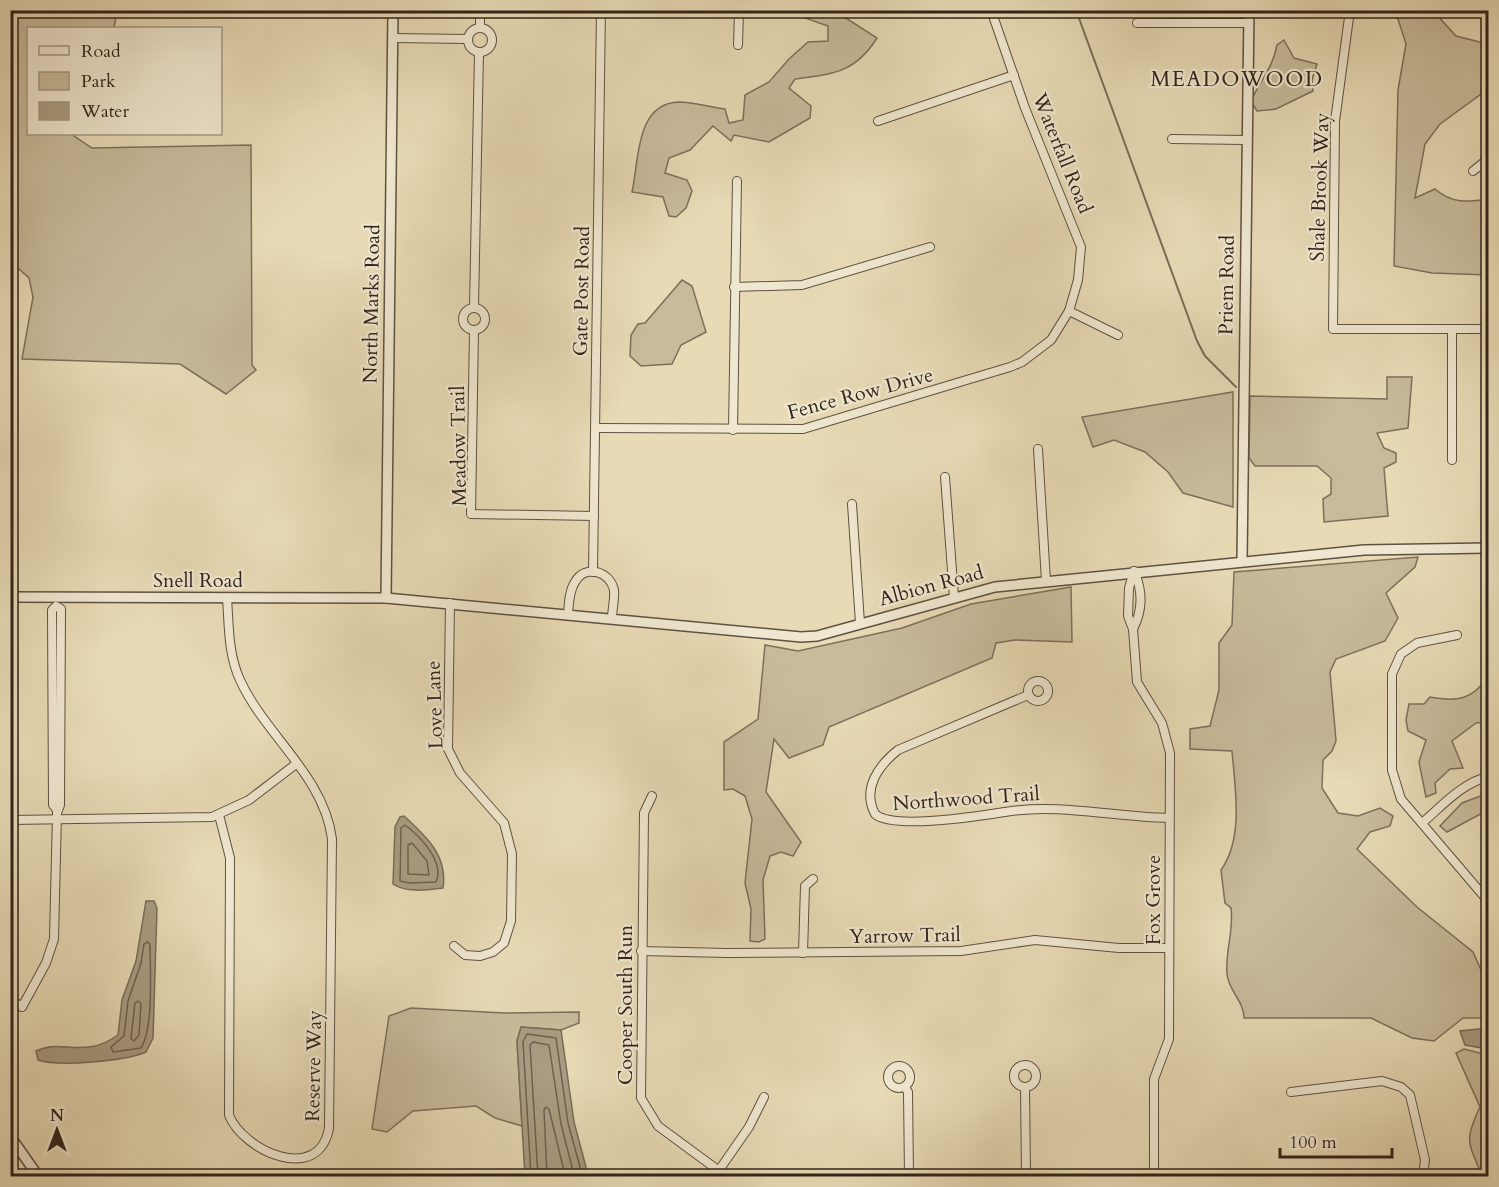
<svg xmlns="http://www.w3.org/2000/svg" width="1499" height="1187" font-family="Cardo,serif">
	<style>
		.green { fill: #c8bb9b; stroke: #7d6f5b; stroke-width: 1.5 }
		.water { fill: #a99c81; stroke: #796c58; stroke-width: 1.5 }
		.lines { fill: none; stroke-linecap: round; stroke-linejoin: round }
		.shore { stroke: #6e604e; stroke-width: 1.5 }
		.stream { stroke: #796c58; stroke-width: 2 }
		.minor-casing { stroke: #5f5142; stroke-width: 10 }
		.tertiary-casing { stroke: #5f5142; stroke-width: 12 }
		.minor { stroke: #efe7cf; stroke-width: 8 }
		.tertiary { stroke: #efe7cf; stroke-width: 9 }
		.labels { text-anchor: middle; stroke-width: 4.5; stroke-linejoin: round; paint-order: stroke }
		.street-label { font-size: 20px; fill: #32231b; stroke: #efe7cf }
		.neighbourhood-label { font-size: 21px; letter-spacing: 1.5px; fill: #32231b; stroke: #efe7cf }
	</style>
	<rect width="100%" height="100%" fill="#e7dab5"/>
	<filter id="stains"><feTurbulence type="fractalNoise" baseFrequency=".00333" numOctaves="4"/><feColorMatrix values="0 0 0 0 .2 0 0 0 0 .09 0 0 0 0 .02 0 0 0 .5 -.17"/></filter>
	<radialGradient id="worn" r=".72"><stop offset=".6" stop-color="#630" stop-opacity="0"/><stop offset="1" stop-color="#630" stop-opacity=".3"/></radialGradient>
	<!-- green -->
	<g class="green">
		<path d="M11 10 117 11 114 28H28V134H71L92 148 251 145 252 365 256 370 226 394 180 364 22 359 33 297 29 278 11 262Z"/>
		<path d="M799 11H835L877 38C855 73 833 74 795 79L789 88 811 106 810 118 769 142 734 135 731 141 713 126 690 150 669 158 665 173 687 180 692 191 686 208 676 217 669 216 663 197 632 192C639 162 635 103 679 102 693 102 710 107 725 109L729 123 743 120 745 95 769 82 789 59 808 42 828 41V26L802 17Z"/>
		<path d="M1384 11H1429L1435 13 1456 36 1488 44V89L1440 124 1425 144 1415 198 1435 189C1452 204 1468 202 1488 199V275L1432 273 1394 266 1398 90 1406 44 1398 19Z"/>
		<path d="M1284 40 1294 58 1317 64 1312 80 1313 91 1276 109 1257 111 1251 101C1260 80 1273 68 1277 45Z"/>
		<path d="M682 280 692 286 706 332 681 345 672 364 641 366 630 356 631 335 638 324 645 323Z"/>
		<path d="M1387 377H1412L1408 428 1377 433 1384 448 1396 453V462L1384 468 1388 516 1324 522 1323 499 1331 494V478L1317 466H1255L1249 458 1250 396 1387 399Z"/>
		<path d="M1233 392V507L1183 493 1168 472 1145 452 1114 440 1093 447 1082 417Z"/>
		<path d="M1418 557 1415 567 1386 593 1398 618 1385 641 1336 659 1330 672 1336 741 1332 751 1323 760 1322 788 1338 813 1358 816 1380 808 1393 816 1390 826 1370 832 1357 849 1417 907 1473 952 1481 970 1488 973V1018H1463L1434 1041 1412 1038 1371 1018H1244C1244 1001 1228 990 1227 974 1225 950 1234 932 1231 908L1225 903 1221 870C1244 838 1235 788 1232 751L1190 749V729L1210 726 1219 690V643L1232 625 1234 572Z"/>
		<path d="M1071 587 1072 642 1015 640 996 643 992 658 829 727 823 745 789 758 774 739 766 792 801 842 793 856 781 852 770 856 763 880 765 939 759 942 750 941 751 909 745 883 752 819 745 796 733 789 724 790V742L758 719 765 645 798 651 902 628 971 604Z"/>
		<path d="M1488 677V722L1476 723 1452 741 1463 768 1450 769 1435 783 1436 793 1426 797 1419 762 1426 740 1408 731 1406 720 1409 704H1424L1430 697C1457 702 1472 700 1488 677Z"/>
		<path d="M1488 793V814L1486 811 1447 832 1440 826 1462 803Z"/>
		<path d="M411 1008 504 1013 579 1012V1023L561 1030 521 1027 517 1041 522 1126 495 1118 476 1106 413 1111 387 1132 372 1129 389 1016Z"/>
		<path d="M1464 1049 1488 1055V1176H1482C1469 1142 1463 1143 1480 1107L1456 1053Z"/>
	</g>
	<!-- water -->
	<g class="water">
		<path d="M404 816C426 836 448 856 443 888 427 890 406 893 393 884L395 827 400 817Z"/>
		<path d="M146 901H154L157 908 153 1038 146 1052C125 1061 59 1067 38 1060L36 1051C62 1038 83 1060 118 1035L122 1000 136 961Z"/>
		<path d="M521 1027 561 1030 574 1122 586 1167 585 1176H525L517 1041Z"/>
		<path d="M1488 1028V1049L1465 1045 1460 1031Z"/>
	</g>
	<g class="lines">
		<!-- shore -->
		<g class="shore">
			<path d="M405 825C420 836 445 862 436 882L410 883 400 881 401 828Z"/>
			<path d="M412 843 427 861 429 875 408 874V845Z"/>
			<path d="M148 942 150 944C150 970 154 1028 141 1048L113 1052 111 1047 124 1036 128 1001 141 963 144 944Z"/>
			<path d="M138 1001 141 1004 139 1035 134 1041 131 1039 135 1003Z"/>
			<path d="M531 1176 523 1042 527 1034 556 1038 568 1123 580 1167 579 1176"/>
			<path d="M538 1176 530 1045 533 1042 549 1045 561 1124 572 1167V1176"/>
			<path d="M547 1176 544 1110 546 1107 549 1109 563 1167V1176"/>
		</g>
		<!-- stream -->
		<path class="stream" d="M1076 10 1197 341 1205 356 1236 387"/>
		<defs>
			<g id="minor">
				<path d="M480 10V28"/>
				<path d="M1350 10 1335 121 1333 329H1488"/>
				<path d="M1137 23H1249"/>
				<circle cx="480" cy="40" r="12"/>
				<path d="M393 38 468 39"/>
				<path d="M738 45 739 10"/>
				<path d="M878 121 1014 75"/>
				<path d="M1172 139 1246 140"/>
				<path d="M1473 171 1488 159"/>
				<path d="M734 287 802 285 930 247"/>
				<path d="M474 307 479 52"/>
				<circle cx="474" cy="319" r="11"/>
				<path d="M1069 311 1118 335"/>
				<path d="M474 330 471 514 594 516"/>
				<path d="M596 428 803 429 1010 367 1022 362 1051 340 1069 311 1078 280 1081 247 1025 108 991 10"/>
				<path d="M733 430 737 181"/>
				<path d="M1038 449 1046 581"/>
				<path d="M1452 460V329"/>
				<path d="M945 477 954 597"/>
				<path d="M852 504 860 623"/>
				<path d="M1134 571 1129 588 1128 616 1133 629 1137 682 1162 723 1170 753 1169 1039 1154 1079V1176"/>
				<path d="M593 572 601 10"/>
				<path d="M450 603 448 749 460 773 504 823 512 854 511 921 504 943 493 952 480 956 465 955 454 946"/>
				<path d="M568 614C569 603 569 591 575 582 585 564 610 571 614 590 615 599 612 610 612 618"/>
				<path d="M1133 629C1143 610 1143 591 1134 571"/>
				<path d="M1457 635 1417 643 1401 654 1392 674V770L1401 799 1488 901"/>
				<circle cx="1038" cy="691" r="10"/>
				<path d="M1028 695 898 750C878 766 862 789 875 814 893 830 980 816 1005 812 1060 803 1114 817 1169 818"/>
				<path d="M652 796 644 813 641 1098 658 1126 726 1176"/>
				<path d="M219 815 230 858 229 1115C243 1151 319 1185 329 1128L332 839C324 776 265 735 240 680 228 654 229 625 227 598"/>
				<path d="M10 820 212 817 249 800 296 764"/>
				<path d="M1422 823C1441 807 1463 782 1488 777"/>
				<path d="M641 951 727 953 961 951 1035 940 1119 948H1169"/>
				<path d="M803 953 805 886 813 879"/>
				<path d="M10 999 22 1007 46 963 54 939 57 813 60 805 61 609 56 606 52 610 53 805 57 810"/>
				<circle cx="1025" cy="1076" r="11"/>
				<circle cx="899" cy="1077" r="11"/>
				<path d="M905 1087 908 1092 909 1176"/>
				<path d="M1025 1087 1026 1176"/>
				<path d="M1291 1092 1382 1081 1401 1087 1410 1095 1425 1160 1423 1176"/>
				<path d="M715 1176 749 1127 764 1097"/>
			</g>
			<g id="tertiary">
				<path d="M1242 561 1249 10"/>
				<path d="M10 597 386 598 801 637 817 636 995 587 1364 550 1488 548"/>
				<path d="M386 598 393 10"/>
				<path d="M10 1136 38 1176"/>
			</g>
		</defs>
		<!-- minor casing -->
		<use href="#minor" class="minor-casing"/>
		<!-- tertiary casing -->
		<use href="#tertiary" class="tertiary-casing"/>
		<!-- minor -->
		<use href="#minor" class="minor"/>
		<!-- tertiary -->
		<use href="#tertiary" class="tertiary"/>
	</g>
	<g class="labels">
		<!-- street labels -->
		<g class="street-label">
			<text transform="translate(1063 153) rotate(68)" y="7">Waterfall Road</text>
			<text transform="translate(1319 187) rotate(-88)" y="7">Shale Brook Way</text>
			<text transform="translate(1226 285) rotate(-89)" y="7">Priem Road</text>
			<text transform="translate(581 291) rotate(-89)" y="7">Gate Post Road</text>
			<text transform="translate(371 304) rotate(-89)" y="7">North Marks Road</text>
			<text transform="translate(860 393) rotate(-15)" y="7">Fence Row Drive</text>
			<text transform="translate(458 446) rotate(-91)" y="7">Meadow Trail</text>
			<text x="198" y="587">Snell Road</text>
			<text transform="translate(931 585) rotate(-15)" y="7">Albion Road</text>
			<text transform="translate(434 705) rotate(-92)" y="7">Love Lane</text>
			<text transform="translate(966 798) rotate(-4)" y="7">Northwood Trail</text>
			<text transform="translate(1153 900) rotate(-90)" y="7">Fox Grove</text>
			<text transform="translate(905 935) rotate(-1)" y="7">Yarrow Trail</text>
			<text transform="translate(625 1005) rotate(-90)" y="7">Cooper South Run</text>
			<text transform="translate(313 1066) rotate(-89)" y="7">Reserve Way</text>
		</g>
		<!-- neighbourhood labels -->
		<g class="neighbourhood-label">
			<text x="1237" y="86">MEADOWOOD</text>
		</g>
	</g>
	<!-- margin -->
	<rect width="1499" height="1187" fill="none" stroke="#e7dab5" stroke-width="36"/>
	<rect x="12" y="12" width="1475" height="1163" fill="none" stroke="#32231b" stroke-width="3"/>
	<rect x="18" y="18" width="1463" height="1151" fill="none" stroke="#32231b" stroke-width="1.5"/>
	<!-- legend -->
	<rect x="27" y="27" width="195" height="108" fill="#efe7cf" stroke="#a39987" stroke-width="1.5"/>
	<rect x="39" y="46" width="30" height="9" fill="#efe7cf" stroke="#a39987" stroke-width="1.5"/>
	<text x="81" y="57" font-size="18" fill="#32231b">Road</text>
	<rect x="39" y="72" width="30" height="18" fill="#c8bb9b" stroke="#a39987" stroke-width="1.5"/>
	<text x="81" y="87" font-size="18" fill="#32231b">Park</text>
	<rect x="39" y="102" width="30" height="18" fill="#a99c81" stroke="#a39987" stroke-width="1.5"/>
	<text x="81" y="117" font-size="18" fill="#32231b">Water</text>
	<!-- north arrow -->
	<g transform="translate(57 1130)" stroke="#efe7cf" stroke-width="4.5" paint-order="stroke">
	<path d="M0-4.5L10 22L0 15L-10 22Z" fill="#32231b"/>
	<text y="-9" font-size="16" font-weight="bold" text-anchor="middle" fill="#32231b">N</text>
	</g>
	<!-- scale -->
	<path d="M1280 1148v9h112v-9" fill="none" stroke="#32231b" stroke-width="3"/>
	<text x="1289" y="1148" font-size="18" fill="#32231b" stroke="#efe7cf" stroke-width="4.5" paint-order="stroke">100 m</text>
	<rect width="100%" height="100%" filter="url(#stains)"/>
	<rect width="100%" height="100%" fill="url(#worn)"/>
</svg>
